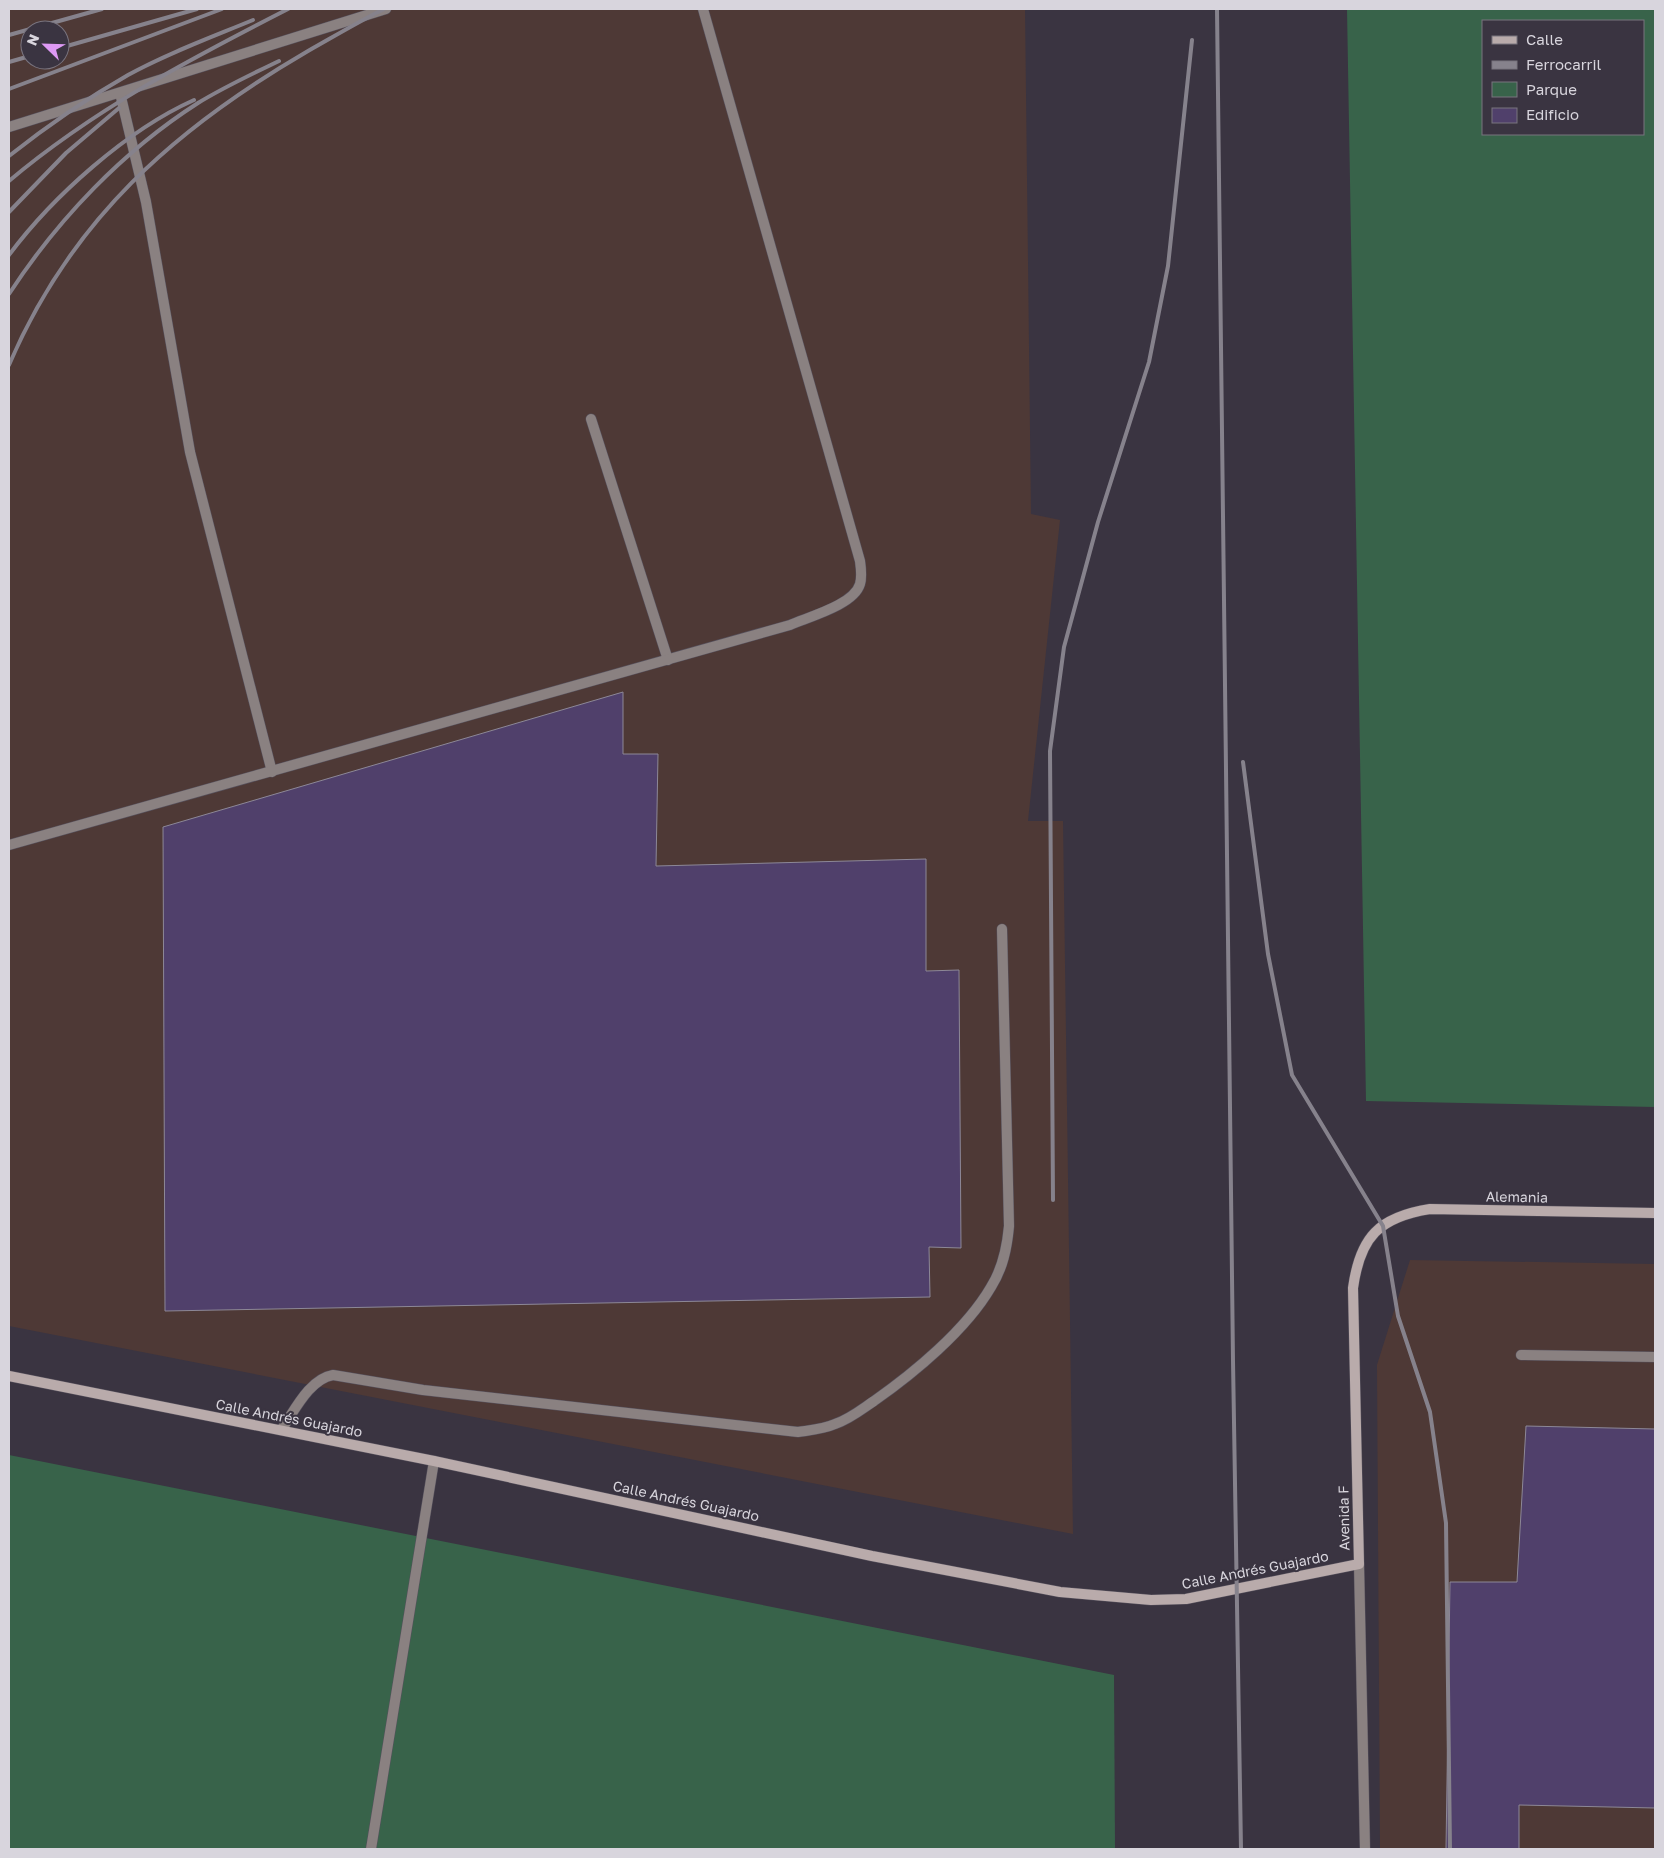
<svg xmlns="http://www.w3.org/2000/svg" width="1664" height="1858" font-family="'Golos Text',sans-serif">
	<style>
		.industrial { fill: #4e3936; fill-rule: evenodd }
		.green { fill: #38634a; fill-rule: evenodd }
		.building { fill: #50406b; stroke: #8d8897 }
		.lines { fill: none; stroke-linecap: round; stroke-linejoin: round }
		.lane-casing { stroke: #56515d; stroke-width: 11 }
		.street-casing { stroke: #56515d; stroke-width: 11 }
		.secondary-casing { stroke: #56515d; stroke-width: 11 }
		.lane { stroke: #8a8181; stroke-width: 10 }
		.street { stroke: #8a8181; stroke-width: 10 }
		.secondary { stroke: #b9abab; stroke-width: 10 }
		.rail { stroke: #86828c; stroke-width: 4 }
		.labels { text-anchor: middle; stroke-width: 4; stroke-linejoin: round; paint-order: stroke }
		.street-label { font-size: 14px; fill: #d8d5dd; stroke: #3a3441 }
	</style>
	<rect width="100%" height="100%" fill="#3a3441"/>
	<!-- industrial -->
	<g class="industrial">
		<path d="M9 9H1025L1031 514 1060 520 1028 821H1063L1073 1534 9 1326ZM30 30H60V60H30Z"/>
		<path d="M1410 1260 1655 1264V1849H1380L1377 1365Z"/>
	</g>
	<!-- green -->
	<g class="green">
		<path d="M1347 9H1655V1107L1366 1101ZM1483 21H1643V134H1483Z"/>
		<path d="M9 1455 1114 1675 1115 1849H9Z"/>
	</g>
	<!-- building -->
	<g class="building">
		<path d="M623 692V754H658L656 866 926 859V971L959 970 961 1248 929 1247 930 1297 165 1311 163 827Z"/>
		<path d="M1526 1426 1655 1429V1808L1519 1805V1849H1446L1450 1582H1517Z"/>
	</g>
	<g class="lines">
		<defs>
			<g id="lane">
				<path d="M120 93 146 202 190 452 272 772"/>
				<path d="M9 127 386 9"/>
				<path d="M591 419 668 660"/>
				<path d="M9 845 790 625C808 617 854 605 860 584 862 577 861 568 860 561L703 9"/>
				<path d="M1521 1355 1655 1357"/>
				<path d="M281 1430C294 1412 309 1379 333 1375L423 1390 798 1432C811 1430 824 1429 835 1424 850 1419 862 1409 874 1401 914 1373 966 1330 991 1287 1003 1268 1007 1248 1009 1226L1002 929"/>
				<path d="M371 1849 434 1461"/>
			</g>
			<path id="street" d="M1359 1564 1365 1849"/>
			<path id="secondary" d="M9 1376 434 1461 872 1556 1060 1592 1151 1600 1186 1599 1359 1564 1353 1288C1360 1237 1379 1217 1430 1209L1655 1213"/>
		</defs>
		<!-- lane casing -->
		<use href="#lane" class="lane-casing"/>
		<!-- street casing -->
		<use href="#street" class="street-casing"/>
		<!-- secondary casing -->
		<use href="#secondary" class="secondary-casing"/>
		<!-- lane -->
		<use href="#lane" class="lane"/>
		<!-- street -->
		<use href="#street" class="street"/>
		<!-- secondary -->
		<use href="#secondary" class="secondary"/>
		<!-- rail -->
		<g class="rail">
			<path d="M1217 9 1233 1361 1241 1849"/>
			<path d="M9 35 102 9"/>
			<path d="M60 48 197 9"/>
			<path d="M9 62 30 56"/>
			<path d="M9 89 222 9"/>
			<path d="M9 156C47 126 86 99 128 75 168 53 212 37 253 20"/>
			<path d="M9 181C93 110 190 59 288 9"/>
			<path d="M9 212 66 153 119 108"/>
			<path d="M9 255C53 196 127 130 194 100"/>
			<path d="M9 294C58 219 123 151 198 103 224 87 252 74 279 61"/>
			<path d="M9 365C71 220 174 129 308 51 333 37 358 22 384 9"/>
			<path d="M1243 762 1268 954 1292 1075 1383 1226 1398 1316 1430 1412 1446 1523 1450 1849"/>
			<path d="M1053 1200 1050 751 1064 647 1098 522 1149 362 1168 266 1192 40"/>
		</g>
	</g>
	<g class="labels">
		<!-- street labels -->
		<g class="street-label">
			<text transform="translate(1517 1197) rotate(1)" y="5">Alemania</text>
			<text transform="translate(289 1418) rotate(11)" y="5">Calle Andrés Guajardo</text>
			<text transform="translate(686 1501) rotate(12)" y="5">Calle Andrés Guajardo</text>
			<text transform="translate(1344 1518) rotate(-91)" y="5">Avenida F</text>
			<text transform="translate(1255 1570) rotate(-11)" y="5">Calle Andrés Guajardo</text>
		</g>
	</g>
	<!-- border -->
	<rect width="1664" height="1858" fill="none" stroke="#d8d5dd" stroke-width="20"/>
	<!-- legend -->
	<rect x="1482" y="20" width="162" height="115" fill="#3a3441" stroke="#79747f"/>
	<rect x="1492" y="36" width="25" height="8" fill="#b9abab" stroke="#79747f"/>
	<text x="1526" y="45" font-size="15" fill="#d8d5dd">Calle</text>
	<rect x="1492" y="61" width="25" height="8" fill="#86828c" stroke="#79747f"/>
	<text x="1526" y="70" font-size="15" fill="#d8d5dd">Ferrocarril</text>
	<rect x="1492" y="82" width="25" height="15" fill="#38634a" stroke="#79747f"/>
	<text x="1526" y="95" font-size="15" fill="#d8d5dd">Parque</text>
	<rect x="1492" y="108" width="25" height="15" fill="#50406b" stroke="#79747f"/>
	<text x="1526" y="120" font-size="15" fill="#d8d5dd">Edificio</text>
	<!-- north arrow -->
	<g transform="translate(45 45) rotate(293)"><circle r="24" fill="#3a3441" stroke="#79747f"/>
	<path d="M0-4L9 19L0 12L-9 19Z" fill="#dd99f4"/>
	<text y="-8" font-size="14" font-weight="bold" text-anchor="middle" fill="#d8d5dd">N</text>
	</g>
</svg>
